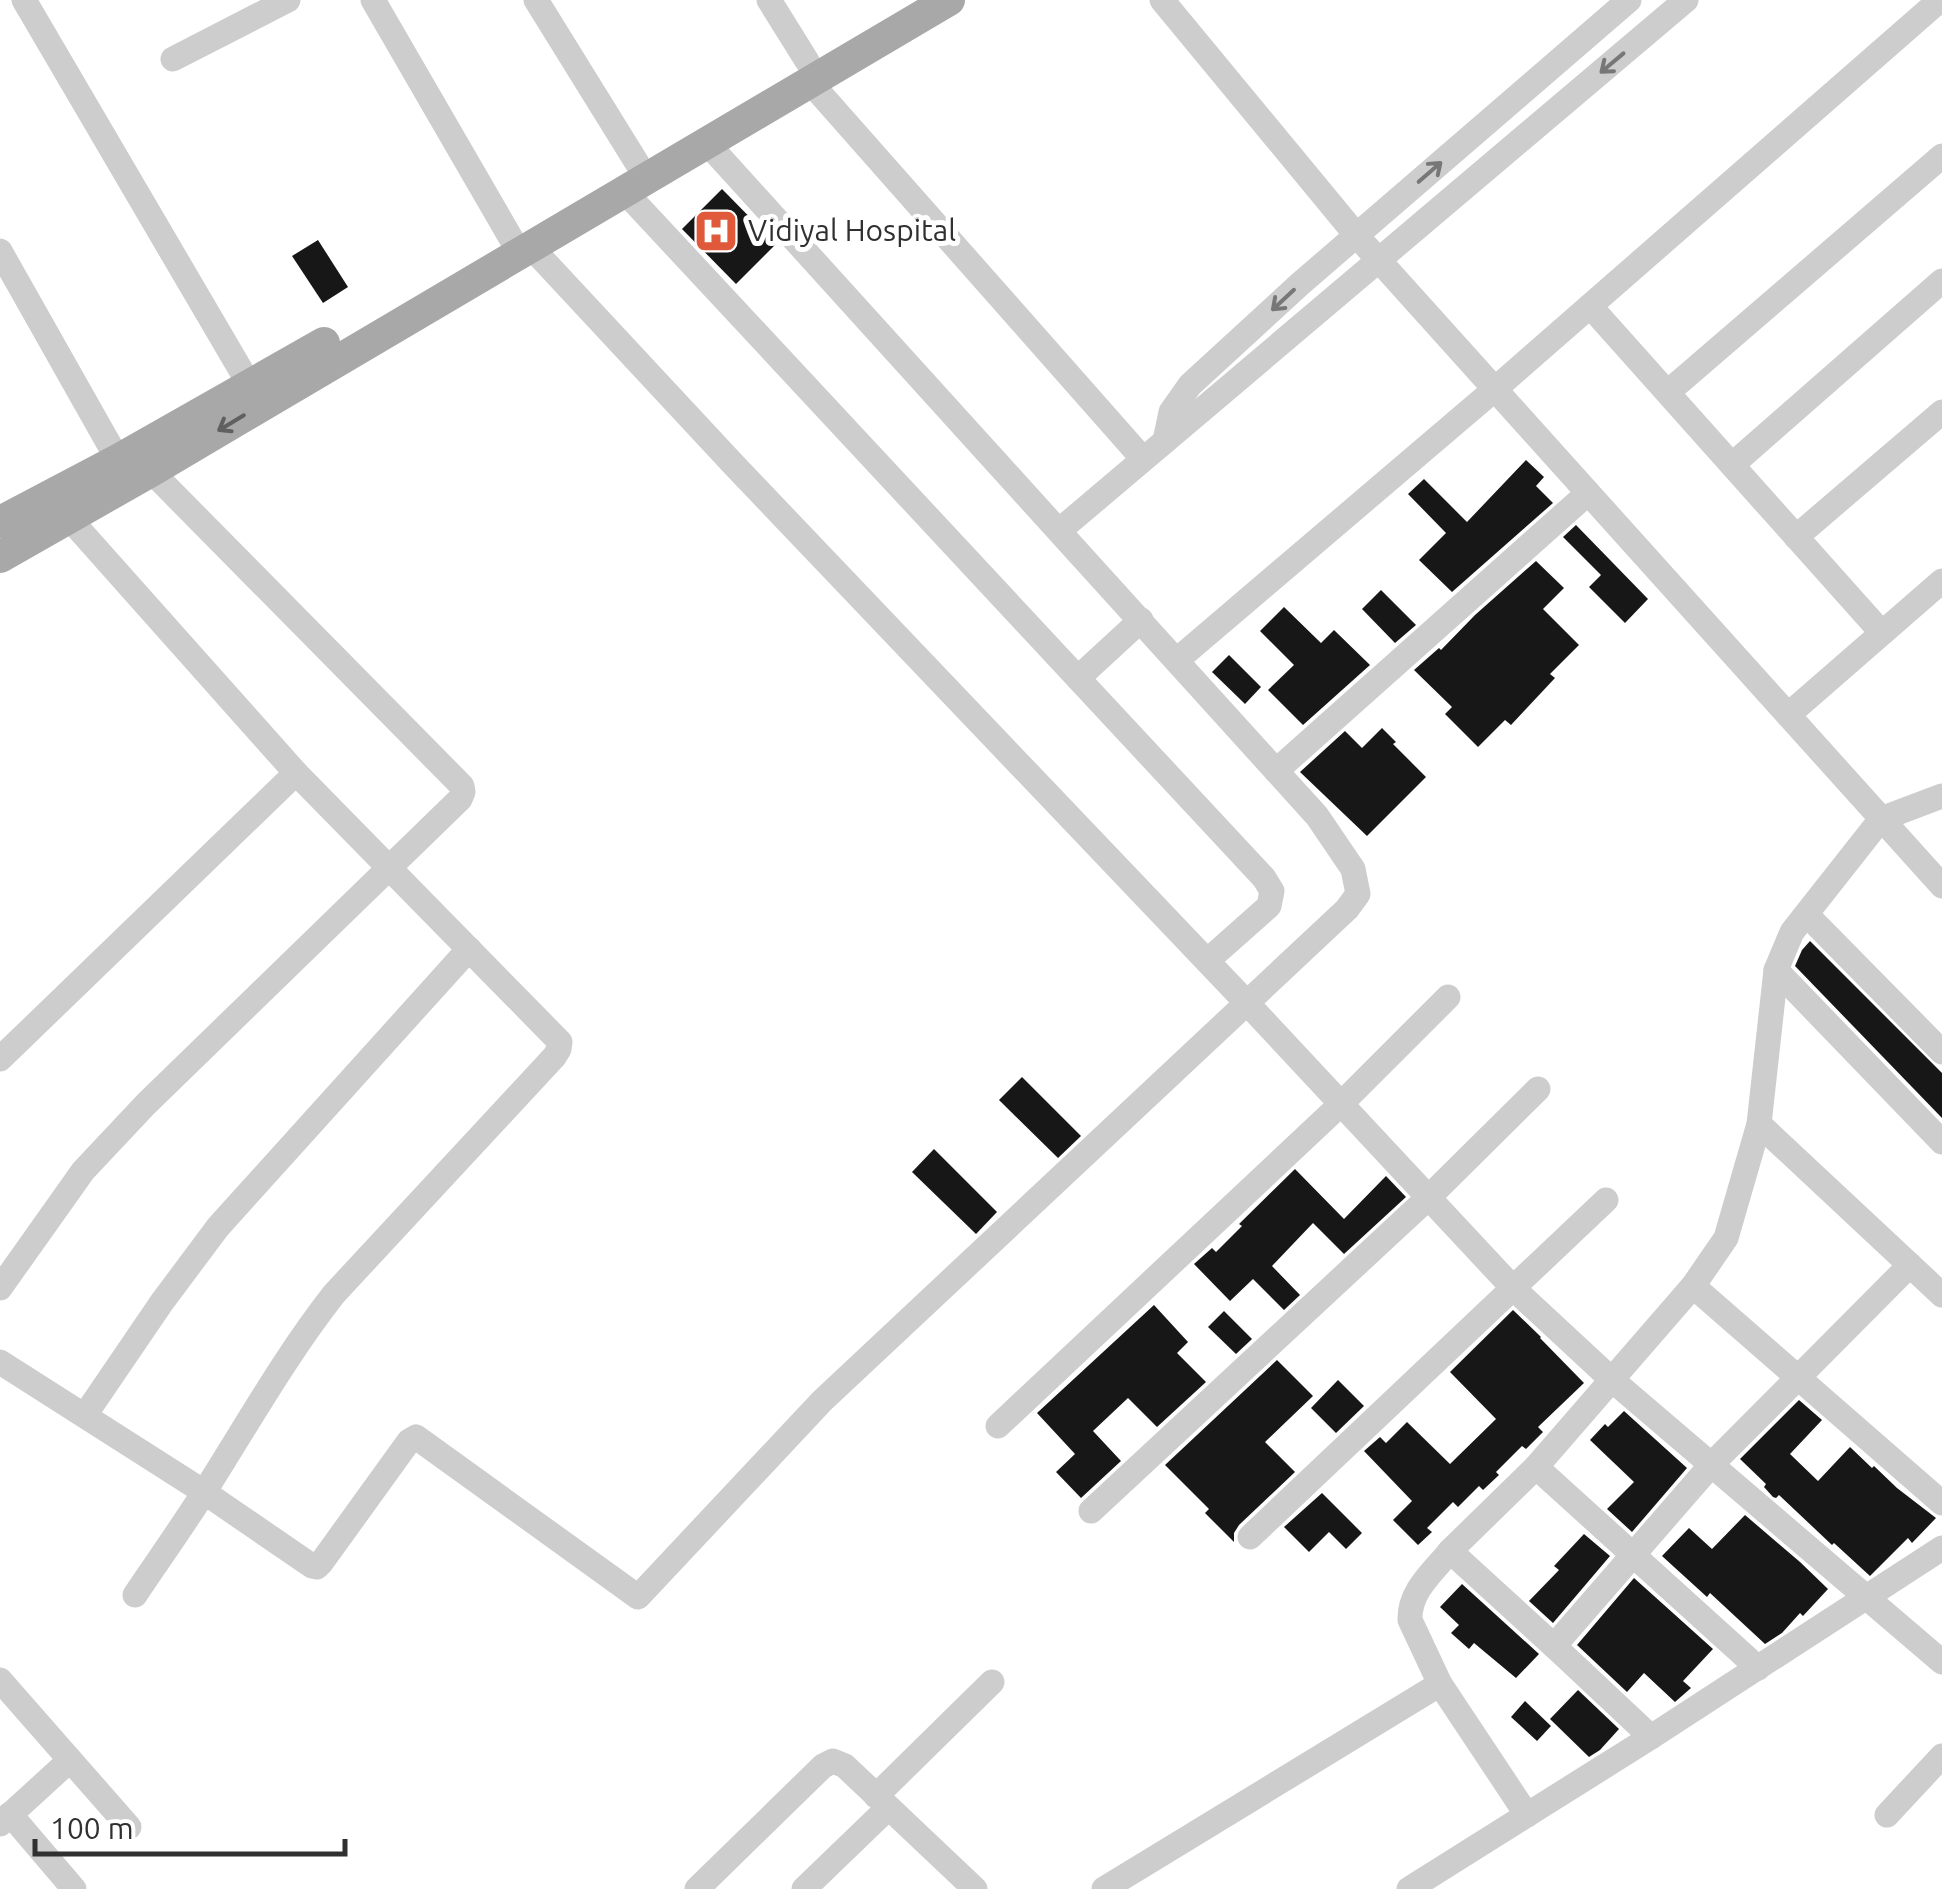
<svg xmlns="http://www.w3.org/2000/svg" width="1942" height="1889" font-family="Ubuntu,sans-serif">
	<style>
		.building { fill: #171717 }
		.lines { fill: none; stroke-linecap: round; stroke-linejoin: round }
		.minor { stroke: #cdcdcd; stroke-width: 25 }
		.major { stroke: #a8a8a8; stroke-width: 32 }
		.oneway { stroke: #777 }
		.oneway2 { stroke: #606060 }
		.labels { text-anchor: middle; stroke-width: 10; stroke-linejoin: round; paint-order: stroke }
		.poi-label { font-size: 30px; fill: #303030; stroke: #fff; text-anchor: start }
	</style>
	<rect width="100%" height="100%" fill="#fff"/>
	<!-- building -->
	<g class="building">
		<path d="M722 189 776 244 736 284 682 229Z"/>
		<path d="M318 240 348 287 323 303 292 256Z"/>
		<path d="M1526 460 1544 477 1536 486 1553 503 1452 592 1419 560 1446 533 1408 494 1424 479 1467 522Z"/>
		<path d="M1576 525 1648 599 1625 623 1589 587 1601 575 1563 537Z"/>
		<path d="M1536 561 1564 588 1543 609 1579 645 1550 674 1555 678 1525 710 1511 725 1505 720 1478 747 1445 714 1452 707 1414 670 1439 648 1441 650 1475 615Z"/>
		<path d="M1381 590 1416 625 1395 643 1362 609Z"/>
		<path d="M1284 607 1321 643 1334 630 1370 665 1303 725 1268 690 1294 665 1260 631Z"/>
		<path d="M1229 655 1261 687 1245 704 1212 672Z"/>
		<path d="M1382 728 1396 742 1393 744 1426 777 1367 836 1300 772 1345 731 1362 748Z"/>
		<path d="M1810 941 1942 1073V1118L1795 966 1802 950Z"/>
		<path d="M1022 1077 1081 1136 1058 1158 999 1100Z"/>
		<path d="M934 1149 997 1212 976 1234 912 1172Z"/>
		<path d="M1295 1169 1344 1219 1386 1176 1406 1197 1344 1254 1313 1223 1272 1266 1300 1295 1284 1310 1253 1279 1230 1301 1194 1264 1212 1248 1216 1252 1242 1226 1239 1224Z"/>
		<path d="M1154 1305 1188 1342 1177 1353 1206 1382 1157 1427 1128 1398 1093 1431 1121 1461 1081 1498 1056 1472 1075 1454 1037 1413Z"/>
		<path d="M1513 1310 1541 1337 1540 1338 1584 1383 1538 1427 1543 1432 1526 1449 1522 1446 1496 1472 1499 1475 1483 1490 1479 1486 1458 1507 1453 1502 1427 1528 1432 1532 1418 1545 1393 1520 1412 1501 1364 1451 1380 1437 1386 1443 1407 1422 1450 1464 1496 1419 1450 1372Z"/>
		<path d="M1224 1311 1252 1339 1236 1354 1208 1327Z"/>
		<path d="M1277 1360 1313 1396 1265 1442 1295 1472 1239 1525 1234 1533V1542L1205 1513 1209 1509 1165 1465Z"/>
		<path d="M1338 1380 1364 1406 1336 1433 1311 1408Z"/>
		<path d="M1799 1400 1822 1420 1790 1454 1818 1481 1850 1447 1872 1468 1874 1466 1897 1488 1936 1518 1912 1543 1908 1538 1870 1576 1834 1543 1832 1545 1779 1495 1776 1498 1773 1497 1764 1487 1766 1484 1740 1459Z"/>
		<path d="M1624 1411 1687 1468 1632 1532 1607 1509 1634 1482 1590 1440 1605 1424 1608 1427Z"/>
		<path d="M1322 1493 1362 1533 1346 1549 1329 1532 1309 1552 1284 1527Z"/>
		<path d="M1745 1515 1800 1562 1828 1589 1803 1616 1800 1613 1782 1633 1765 1644 1710 1593 1707 1597 1662 1556 1689 1528 1712 1549Z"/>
		<path d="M1584 1534 1610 1556 1553 1623 1529 1601 1559 1570 1554 1566Z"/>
		<path d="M1634 1578 1713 1649 1683 1681 1691 1688 1675 1702 1644 1673 1627 1692 1577 1645Z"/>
		<path d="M1462 1584 1539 1654 1516 1678 1474 1643 1469 1649 1451 1633 1459 1625 1440 1607Z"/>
		<path d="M1578 1690 1619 1729 1600 1750 1589 1757 1550 1719Z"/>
		<path d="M1525 1701 1551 1726 1537 1741 1511 1717Z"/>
	</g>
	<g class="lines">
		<!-- minor -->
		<g class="minor">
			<path d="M24 0 249 384"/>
			<path d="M373 0 512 240"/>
			<path d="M536 0 637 163"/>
			<path d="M769 0 807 61"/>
			<path d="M1162 0 1357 236 1942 886"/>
			<path d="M173 59 288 0"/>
			<path d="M810 82 1143 459"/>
			<path d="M625 192 1264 878 1272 891 1269 906 1207 961"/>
			<path d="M531 247 734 465 1247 1003 1513 1288 1611 1379 1942 1662"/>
			<path d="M0 251 118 460"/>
			<path d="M1590 306 1882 633"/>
			<path d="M1668 392 1942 156"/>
			<path d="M1165 441 1171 412 1190 385 1300 284 1629 0"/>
			<path d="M1732 465 1942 281"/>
			<path d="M68 517 296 773 560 1042 559 1049 554 1057 334 1294C287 1354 249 1421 208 1486 185 1523 159 1559 135 1595"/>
			<path d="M1060 530 1686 0"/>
			<path d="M1796 537 1942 412"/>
			<path d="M1177 660 1495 389 1940 0"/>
			<path d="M1078 678 1141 620"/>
			<path d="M1788 715 1942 581"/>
			<path d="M1276 771 1588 493"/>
			<path d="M1807 915 1942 1052"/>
			<path d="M1776 970 1942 1142"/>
			<path d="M0 1059 296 773"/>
			<path d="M1759 1124 1942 1295"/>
			<path d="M1693 1286 1942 1503"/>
			<path d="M0 1288 83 1171 146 1104 460 799 463 792 462 786 151 471"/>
			<path d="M0 1362 204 1492 312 1566 317 1567 321 1563 409 1441 416 1437 638 1597 822 1401 1347 909 1358 894 1353 869 1317 816 707 143"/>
			<path d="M85 1415 162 1302 218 1227 469 949"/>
			<path d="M998 1426 1341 1104 1448 997"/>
			<path d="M1536 1467 1758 1668"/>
			<path d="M1091 1511 1429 1197 1538 1089"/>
			<path d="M1250 1537 1606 1200"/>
			<path d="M1450 1551C1433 1572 1409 1591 1410 1620L1440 1684 1527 1815"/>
			<path d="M1554 1646 1450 1551 1536 1467 1693 1286 1726 1238 1759 1124 1776 970 1792 932 1881 819 1942 796"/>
			<path d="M0 1680 129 1827"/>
			<path d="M1651 1737 1554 1646 1712 1464 1910 1265"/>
			<path d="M876 1796 992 1682"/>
			<path d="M10 1814 74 1889"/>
			<path d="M1887 1815 1942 1756"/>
			<path d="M0 1824 70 1760"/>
			<path d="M697 1889 823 1766 833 1761 845 1766 975 1889"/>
			<path d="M804 1889 888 1808"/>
			<path d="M1104 1889 1440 1684"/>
			<path d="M1409 1889 1651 1737 1942 1548"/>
		</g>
		<!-- major -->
		<g class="major">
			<path d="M0 522 118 460 324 343"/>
			<path d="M0 557 151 471 949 0"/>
		</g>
	</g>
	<!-- one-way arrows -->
	<defs><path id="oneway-shaft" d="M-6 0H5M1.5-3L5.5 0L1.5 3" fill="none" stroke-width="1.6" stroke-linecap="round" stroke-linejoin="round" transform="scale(2.5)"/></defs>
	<g class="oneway">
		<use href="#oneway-shaft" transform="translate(1612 63) rotate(140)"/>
		<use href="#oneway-shaft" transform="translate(1430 172) rotate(-41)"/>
		<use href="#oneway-shaft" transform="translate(1283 300) rotate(137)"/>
	</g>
	<use class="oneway2" href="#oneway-shaft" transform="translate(231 423) rotate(149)"/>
	<!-- icons -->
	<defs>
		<symbol id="hospital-square" viewBox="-11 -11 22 22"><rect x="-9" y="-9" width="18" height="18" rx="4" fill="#df593a" stroke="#fff"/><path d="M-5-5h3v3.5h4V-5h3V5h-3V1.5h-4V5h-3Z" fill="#fff"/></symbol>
	</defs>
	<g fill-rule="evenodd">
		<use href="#hospital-square" x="691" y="206" width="50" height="50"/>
	</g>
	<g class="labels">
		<!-- poi labels -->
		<g class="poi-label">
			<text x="748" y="241">Vidiyal Hospital</text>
		</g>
	</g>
	<!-- scale -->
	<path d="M35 1839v15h310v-15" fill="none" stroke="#303030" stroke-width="5"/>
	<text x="50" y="1839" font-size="30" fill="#303030" stroke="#ffffff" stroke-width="8" paint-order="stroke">100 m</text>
</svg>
